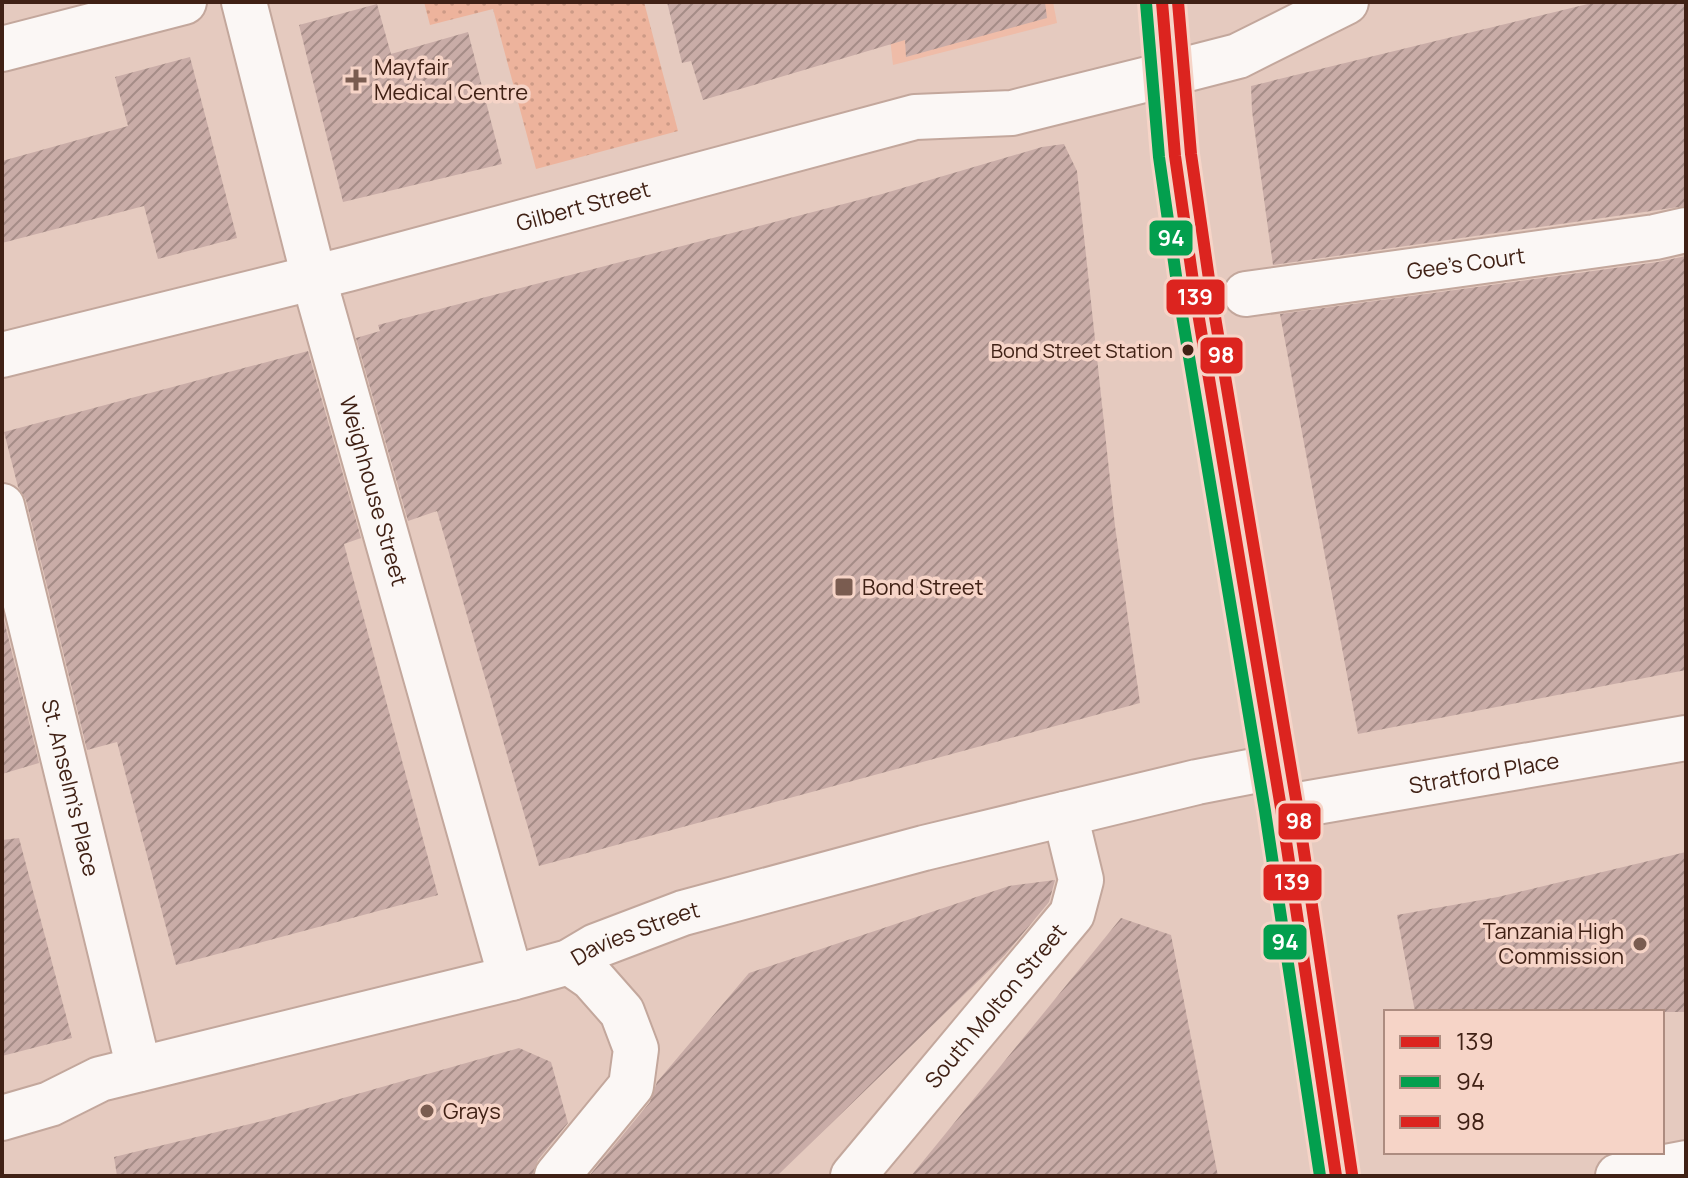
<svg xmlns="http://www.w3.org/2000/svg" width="1688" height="1178" font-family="Manrope,sans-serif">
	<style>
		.built { fill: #efbca8 }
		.park { fill: url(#park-dots) }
		.building { fill: url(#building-hatch) }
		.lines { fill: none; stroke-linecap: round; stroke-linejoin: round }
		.pedestrian-casing { stroke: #c3a79c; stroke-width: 48 }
		.minor-casing { stroke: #c3a79c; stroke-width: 48 }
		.secondary-casing { stroke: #c3a79c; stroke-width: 48 }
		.primary-casing { stroke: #aa9a84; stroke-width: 48 }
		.pedestrian { stroke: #fbf7f5; stroke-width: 44 }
		.minor { stroke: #fbf7f5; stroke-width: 44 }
		.secondary { stroke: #fbf7f5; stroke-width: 44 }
		.primary { stroke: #e8e3d8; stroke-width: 44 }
		.bus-1-casing { stroke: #f6d4c7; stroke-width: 18 }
		.bus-2-casing { stroke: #f6d4c7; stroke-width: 18 }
		.bus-3-casing { stroke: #f6d4c7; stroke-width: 18 }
		.bus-1 { stroke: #dc241f; stroke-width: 12 }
		.bus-2 { stroke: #039f4e; stroke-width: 12 }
		.bus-3 { stroke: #dc241f; stroke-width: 12 }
		.poi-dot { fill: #7a5c50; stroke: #f6d4c7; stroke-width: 3 }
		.bus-dot { fill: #402115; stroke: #f6d4c7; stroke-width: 3 }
		.labels { text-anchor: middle; stroke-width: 7; stroke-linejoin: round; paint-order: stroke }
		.bus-label { font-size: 20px; fill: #402115; stroke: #f6d4c7; text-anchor: end }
		.poi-label { font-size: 22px; fill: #402115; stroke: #f6d4c7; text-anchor: start }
		.street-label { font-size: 22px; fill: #402115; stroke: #f6d4c7 }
		.line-badge { stroke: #f6d4c7; stroke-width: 3 }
		.badge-label { font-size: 22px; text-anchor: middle; font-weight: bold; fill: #fff }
	</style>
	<defs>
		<pattern id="park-dots" width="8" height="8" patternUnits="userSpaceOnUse" patternTransform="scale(2)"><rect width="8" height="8" fill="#edb39c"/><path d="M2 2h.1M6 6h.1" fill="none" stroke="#cc9a86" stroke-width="1.8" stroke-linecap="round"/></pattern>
		<pattern id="building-hatch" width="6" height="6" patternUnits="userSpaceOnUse" patternTransform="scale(2)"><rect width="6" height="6" fill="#c9aca7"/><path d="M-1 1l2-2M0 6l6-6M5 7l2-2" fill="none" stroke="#a58c87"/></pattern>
	</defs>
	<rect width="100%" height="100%" fill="#e5cabf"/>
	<!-- built -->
	<path class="built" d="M886 2H1053L1057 23 893 65Z"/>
	<!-- park -->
	<path class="park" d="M424 2H644L678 131 536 169 493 9 430 25Z"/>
	<!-- building -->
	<g class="building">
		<path d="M667 2H1045L1047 18 906 57 905 40 703 100 691 61 682 63Z"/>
		<path d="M1596 2H1686V206L1273 265 1252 111 1251 86Z"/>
		<path d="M377 4 391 54 468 32 502 164 343 202 299 25Z"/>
		<path d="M190 57 237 238 158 259 144 206 2 243V161L128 126 115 77Z"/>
		<path d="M1064 144 1077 171 1115 526 1140 703 539 866 437 511 408 521 356 338 380 331 378 325 882 194 1042 147Z"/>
		<path d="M1686 256V670L1358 734 1280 314 1658 262Z"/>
		<path d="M308 351 361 538 344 544 438 895 176 965 117 742 87 750 26 500 18 487 4 432Z"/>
		<path d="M2 612 39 763 2 774Z"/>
		<path d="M19 838 72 1038 2 1056V840Z"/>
		<path d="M1686 852V1012H1415L1397 915 1498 897Z"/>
		<path d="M1055 880 1049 902 1005 955 777 1176H589L650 1102 657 1082 749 973 1009 886Z"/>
		<path d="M1121 918 1171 935 1218 1176H911Z"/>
		<path d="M519 1048 551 1062 568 1123 538 1160 533 1176H117L114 1157 266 1120Z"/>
	</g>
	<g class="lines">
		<defs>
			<g id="pedestrian">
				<path id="s1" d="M1246 294 1655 237 1686 230"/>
				<path id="s2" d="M853 1176 1072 914 1081 880 1065 814"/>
				<path d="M1618 1176 1686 1163"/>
			</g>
			<g id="minor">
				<path id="s3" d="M244 2 320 301 511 978"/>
				<path d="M2 49 184 2"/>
				<path id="s4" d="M2 355 348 269 915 117 1012 113 1168 74"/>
				<path id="s5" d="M2 506 139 1069"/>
				<path id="s6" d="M1281 808 1686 738"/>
				<path id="s7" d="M2 1118 50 1104 100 1079 511 978 569 962 596 946 683 913 924 848 1197 782 1274 767"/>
				<path d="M557 1176 631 1086 636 1049 622 1012 592 978 569 962"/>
			</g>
			<path id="secondary" d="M1168 74 1238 56 1346 2"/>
			<path id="primary" d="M1162 2 1175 156 1195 295 1281 808 1336 1176"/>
		</defs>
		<!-- pedestrian casing -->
		<use href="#pedestrian" class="pedestrian-casing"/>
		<!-- minor casing -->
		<use href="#minor" class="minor-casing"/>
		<!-- secondary casing -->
		<use href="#secondary" class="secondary-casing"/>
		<!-- primary casing -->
		<use href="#primary" class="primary-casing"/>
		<!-- pedestrian -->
		<use href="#pedestrian" class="pedestrian"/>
		<!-- minor -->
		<use href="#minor" class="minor"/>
		<!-- secondary -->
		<use href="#secondary" class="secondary"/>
		<!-- primary -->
		<use href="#primary" class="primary"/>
		<defs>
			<path id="bus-1" d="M1162 2 1175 156 1195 295 1281 808 1336 1176"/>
			<path id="bus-2" d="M1146 3 1159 157 1179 297 1265 811 1320 1176"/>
			<path id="bus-3" d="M1178 2 1191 154 1211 293 1297 805 1352 1174"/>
		</defs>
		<!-- bus-1 casing -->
		<use href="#bus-1" class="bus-1-casing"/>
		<!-- bus-2 casing -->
		<use href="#bus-2" class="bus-2-casing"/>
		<!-- bus-3 casing -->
		<use href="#bus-3" class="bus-3-casing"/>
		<!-- bus-1 -->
		<use href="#bus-1" class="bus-1"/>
		<!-- bus-2 -->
		<use href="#bus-2" class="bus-2"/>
		<!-- bus-3 -->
		<use href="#bus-3" class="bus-3"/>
	</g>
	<!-- markers -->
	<g class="poi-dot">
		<path d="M352 68h8v8h8v8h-8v8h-8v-8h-8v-8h8z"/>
		<rect x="834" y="577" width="20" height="20" rx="4"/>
		<circle cx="1640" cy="944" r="8"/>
		<circle cx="427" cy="1111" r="8"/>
	</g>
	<circle class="bus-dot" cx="1188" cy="350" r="7"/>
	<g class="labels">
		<!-- bus labels -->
		<g class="bus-label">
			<text x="1173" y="358">Bond Street Station</text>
		</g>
		<!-- poi labels -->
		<g class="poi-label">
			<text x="374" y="75">Mayfair<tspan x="374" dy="25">Medical Centre</tspan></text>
			<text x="862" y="595">Bond Street</text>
			<text x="1624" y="939" text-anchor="end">Tanzania High<tspan x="1624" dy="25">Commission</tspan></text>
			<text x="443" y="1119">Grays</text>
		</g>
		<!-- street labels -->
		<g class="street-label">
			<text dy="8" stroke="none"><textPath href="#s4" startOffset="600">Gilbert Street</textPath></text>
			<text dy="8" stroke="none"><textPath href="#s1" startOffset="222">Gee's Court</textPath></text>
			<text dy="8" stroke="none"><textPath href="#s3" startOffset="506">Weighhouse Street</textPath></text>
			<text dy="8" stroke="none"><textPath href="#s6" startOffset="206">Stratford Place</textPath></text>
			<text dy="8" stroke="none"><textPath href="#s5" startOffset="290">St. Anselm's Place</textPath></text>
			<text dy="8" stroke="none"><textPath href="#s7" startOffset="662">Davies Street</textPath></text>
			<text dy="8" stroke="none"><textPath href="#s2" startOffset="222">South Molton Street</textPath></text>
		</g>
	</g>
	<g class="line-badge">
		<rect x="1148" y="219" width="46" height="38" rx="8" fill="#039f4e"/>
		<rect x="1165" y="278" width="61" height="38" rx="8" fill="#dc241f"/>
		<rect x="1199" y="336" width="45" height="39" rx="8" fill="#dc241f"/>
		<rect x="1277" y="802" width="45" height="39" rx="8" fill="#dc241f"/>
		<rect x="1262" y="863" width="61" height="39" rx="8" fill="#dc241f"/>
		<rect x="1262" y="923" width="46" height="38" rx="8" fill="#039f4e"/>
	</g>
	<g class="badge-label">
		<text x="1171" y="246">94</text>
		<text x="1195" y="305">139</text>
		<text x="1221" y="363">98</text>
		<text x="1299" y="829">98</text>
		<text x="1292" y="890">139</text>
		<text x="1285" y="950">94</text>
	</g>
	<!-- border -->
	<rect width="1688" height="1178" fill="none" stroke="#402115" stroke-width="8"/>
	<!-- legend -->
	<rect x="1384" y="1010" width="280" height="144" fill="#f6d4c7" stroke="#ad8c80" stroke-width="2"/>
	<rect x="1400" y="1036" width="40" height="12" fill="#dc241f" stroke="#ad8c80" stroke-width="2"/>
	<text x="1456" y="1050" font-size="24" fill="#402115">139</text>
	<rect x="1400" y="1076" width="40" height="12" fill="#039f4e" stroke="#ad8c80" stroke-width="2"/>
	<text x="1456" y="1090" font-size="24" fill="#402115">94</text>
	<rect x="1400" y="1116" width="40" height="12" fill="#dc241f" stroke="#ad8c80" stroke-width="2"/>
	<text x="1456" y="1130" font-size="24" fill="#402115">98</text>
</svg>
